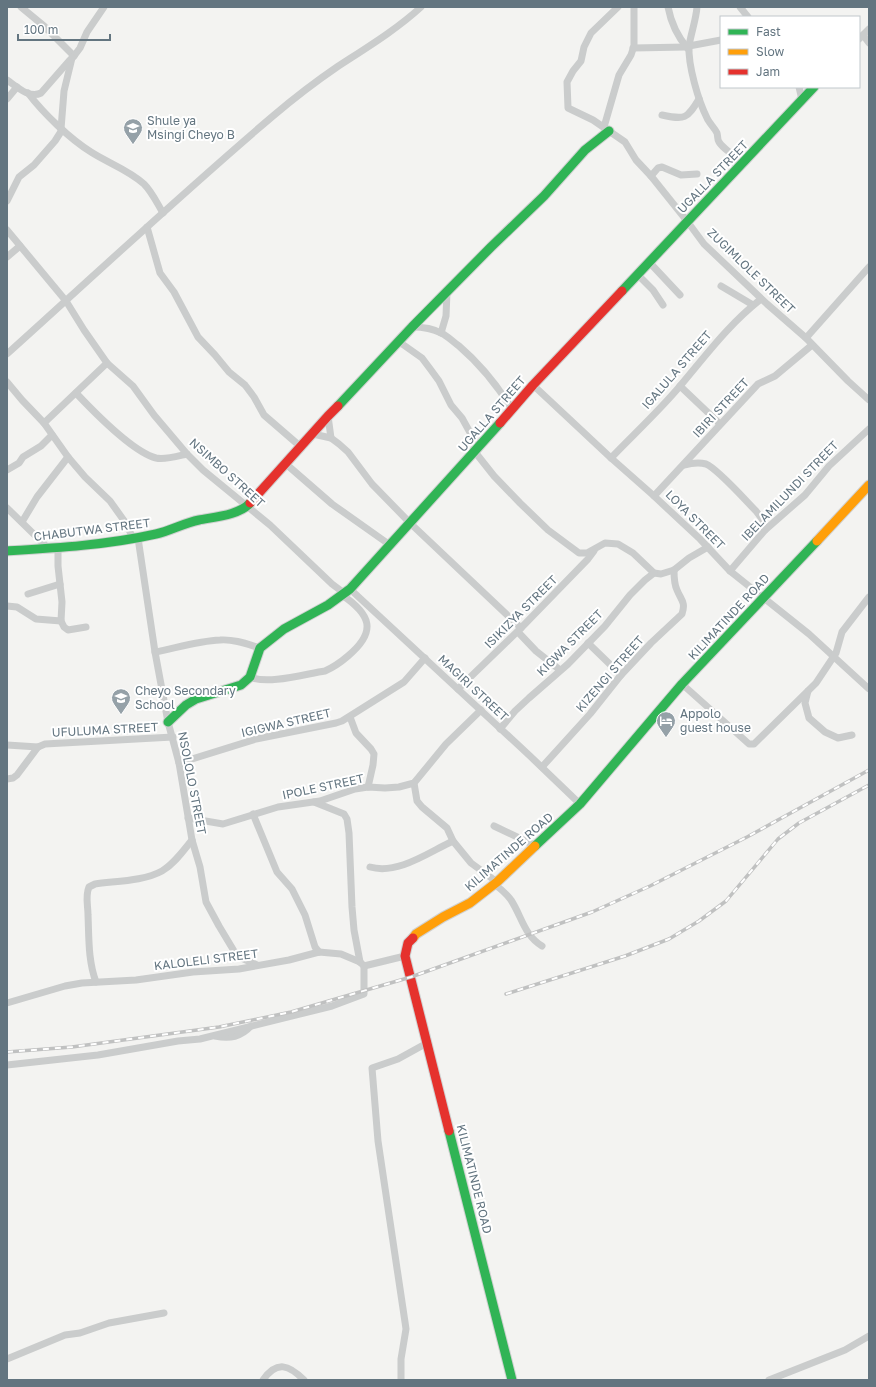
<svg xmlns="http://www.w3.org/2000/svg" width="876" height="1387" font-family="'Golos Text',sans-serif">
	<style>
		.lines { fill: none; stroke-linecap: round; stroke-linejoin: round }
		.fast-casing { stroke: #d0d1d1; stroke-width: 11 }
		.slow-casing { stroke: #d0d1d1; stroke-width: 11 }
		.jam-casing { stroke: #d0d1d1; stroke-width: 11 }
		.street { stroke: #cacccc; stroke-width: 7 }
		.fast { stroke: #30b455; stroke-width: 9 }
		.slow { stroke: #ff9f0a; stroke-width: 9 }
		.jam { stroke: #e5322d; stroke-width: 9 }
		.rail-casing { stroke: #c0c1c1; stroke-width: 3.5 }
		.rail { stroke: #fff; stroke-width: 2; stroke-dasharray: 6; stroke-linecap: butt }
		.labels { text-anchor: middle; stroke-width: 4; stroke-linejoin: round; paint-order: stroke }
		.poi-label { font-size: 12px; fill: #637580; stroke: #fff; text-anchor: start }
		.street-label { font-size: 12px; fill: #637580; stroke: #fff }
	</style>
	<rect width="100%" height="100%" fill="#f3f3f1"/>
	<g class="lines">
		<defs>
			<g id="fast">
				<path d="M622 291 814 87"/>
				<path d="M338 406 412 327 491 247 544 196 585 150 609 131"/>
				<path d="M7 551C56 548 107 545 156 534 170 531 184 523 199 520 214 517 240 515 250 503"/>
				<path d="M168 722 186 705 196 699 241 685 250 677 260 648 284 629 328 605 350 589 500 423"/>
				<path d="M535 846 580 804 682 684 817 541"/>
				<path d="M449 1131 512 1380"/>
			</g>
			<g id="slow">
				<path d="M817 541 869 485"/>
				<path d="M413 938 416 934 443 917 470 903 497 882 535 846"/>
			</g>
			<g id="jam">
				<path d="M500 423 533 385 622 291"/>
				<path d="M250 503 328 416 338 406"/>
				<path d="M413 938 408 943 405 956 449 1131"/>
			</g>
		</defs>
		<!-- fast casing -->
		<use href="#fast" class="fast-casing"/>
		<!-- slow casing -->
		<use href="#slow" class="slow-casing"/>
		<!-- jam casing -->
		<use href="#jam" class="jam-casing"/>
		<!-- street -->
		<g class="street">
			<path d="M21 7 44 26 74 56"/>
			<path d="M618 7 591 33 584 47 581 61 573 71 567 82 568 108 593 120 625 142 636 160 651 176 687 221 704 244 767 304 806 338 848 381 869 400"/>
			<path d="M668 7C671 23 677 36 688 49"/>
			<path d="M697 7C696 20 691 33 689 46 688 65 698 100 707 118 709 123 714 127 717 133 718 136 717 139 719 142 726 153 737 152 738 168"/>
			<path d="M740 7 748 17"/>
			<path d="M863 35 869 43"/>
			<path d="M859 39 869 29"/>
			<path d="M689 46 721 40"/>
			<path d="M633 48 686 47"/>
			<path d="M7 80C16 86 29 99 41 93L69 61 74 56 80 48 87 32 104 7"/>
			<path d="M799 87 802 100"/>
			<path d="M28 93C43 113 70 139 91 152 108 163 129 170 144 184 152 192 157 203 163 213"/>
			<path d="M7 99 17 87"/>
			<path d="M662 115C685 120 687 119 699 99"/>
			<path d="M604 127 619 75 631 55 634 46V7"/>
			<path d="M61 129 64 91 72 58"/>
			<path d="M651 176 658 168 662 167 681 175 697 174"/>
			<path d="M7 201 19 177 34 165 55 141 62 130"/>
			<path d="M147 227 160 273 174 292 198 337 215 355 229 372 245 385 254 397 264 415 301 447"/>
			<path d="M7 230 66 301 84 330 107 363 133 386 154 415 187 454 203 470 270 525 332 584 344 593"/>
			<path d="M7 257 20 246"/>
			<path d="M650 263 680 295"/>
			<path d="M638 275 653 290 663 305"/>
			<path d="M721 286 753 305"/>
			<path d="M412 327C422 327 432 328 441 333 448 336 453 342 459 346 480 364 497 385 512 409"/>
			<path d="M441 333 446 316 447 292"/>
			<path d="M806 338 869 267"/>
			<path d="M398 341 422 358 431 370 439 381 451 405 462 418 478 447"/>
			<path d="M7 354C96 274 182 193 273 116 293 99 315 82 337 67 366 48 396 30 421 7"/>
			<path d="M7 382 22 400 44 423 68 457 85 477 110 501 125 522 133 538"/>
			<path d="M533 385 611 458 654 496 700 539 730 571 809 634 869 689"/>
			<path d="M680 386 720 424"/>
			<path d="M76 393C93 411 133 452 156 458 165 460 178 456 187 454"/>
			<path d="M328 416 331 438"/>
			<path d="M44 423 107 363"/>
			<path d="M313 434 331 438 339 444 348 452 372 484 410 523 521 628"/>
			<path d="M475 452 494 476 520 503 548 530 579 553H587L605 543 618 544 633 553 654 573 661 574 674 570 689 558 708 547"/>
			<path d="M611 458C634 434 659 411 680 386 707 354 728 325 761 299"/>
			<path d="M286 464 332 504 390 545"/>
			<path d="M684 465C692 463 698 462 706 464 718 469 746 501 756 511L762 519 765 530"/>
			<path d="M7 470 19 463 23 457 41 446 52 435"/>
			<path d="M654 496 758 384 775 376 812 345"/>
			<path d="M7 508 48 548"/>
			<path d="M22 522 37 497 68 457"/>
			<path d="M138 538 155 652 168 722 179 763 192 840 200 867 206 902 219 926 237 956 257 965"/>
			<path d="M58 548V566L62 602 61 621 64 627 68 630 86 627"/>
			<path d="M730 571 765 530 805 495 829 466 869 429"/>
			<path d="M350 589 530 756 580 804"/>
			<path d="M28 594 60 584"/>
			<path d="M7 606 17 607 36 619 61 621"/>
			<path d="M518 632 536 651 560 670"/>
			<path d="M588 643 621 675"/>
			<path d="M155 652C176 648 198 641 220 640 234 639 247 644 260 648"/>
			<path d="M250 677C268 685 305 674 325 671 334 667 341 662 348 656 378 631 370 614 342 595"/>
			<path d="M682 684 749 744H754L816 683 836 653 842 632 869 597"/>
			<path d="M458 689 521 628 588 559 594 551"/>
			<path d="M808 691 805 703 809 718 825 732 838 738 852 735"/>
			<path d="M350 717 356 733 371 749 374 754 373 765 368 787"/>
			<path d="M500 729 515 711 529 698 568 664 605 626 630 595 645 580 654 573"/>
			<path d="M7 745 38 747"/>
			<path d="M179 763 256 739 336 723 342 721 404 682 425 658"/>
			<path d="M542 767 590 714 621 675 651 643 682 614C686 602 681 600 677 590 674 584 674 577 674 570"/>
			<path d="M7 779 13 778 17 775 38 747 45 744 173 737"/>
			<path d="M414 783 417 801 422 807 447 828 453 841 471 863 497 882"/>
			<path d="M314 802 344 814 347 819 349 833 352 907 354 930 360 962"/>
			<path d="M253 814 277 872 292 889 305 915 315 947 319 952"/>
			<path d="M188 818 223 824 278 807 320 801 355 789 368 787 385 788 399 787 414 783 446 744 481 710"/>
			<path d="M494 826 536 846"/>
			<path d="M370 867C398 875 429 852 453 841"/>
			<path d="M494 884C501 889 506 893 511 900 522 917 524 935 542 946"/>
			<path d="M96 982C88 961 89 937 88 915 88 905 85 896 89 887L95 884C116 881 144 881 162 871 174 864 183 851 192 840"/>
			<path d="M7 1003 65 986 82 983 136 980 193 972 239 969 289 960 319 952 341 954 360 962 364 966 405 956"/>
			<path d="M215 1036C230 1039 241 1037 251 1026"/>
			<path d="M7 1065 98 1055 178 1041 200 1039 332 1006 364 994V966"/>
			<path d="M7 1359 65 1335 80 1333 109 1323 164 1313"/>
			<path d="M263 1380C277 1360 289 1365 304 1380"/>
			<path d="M401 1380V1359L406 1329 405 1322 378 1141 372 1068 398 1059 427 1043"/>
			<path d="M769 1380 845 1350 869 1336"/>
		</g>
		<!-- fast -->
		<use href="#fast" class="fast"/>
		<!-- slow -->
		<use href="#slow" class="slow"/>
		<!-- jam -->
		<use href="#jam" class="jam"/>
		<defs>
			<g id="rail">
				<path d="M506 994 625 956 669 939 699 921 726 901 778 839 799 823 869 785"/>
				<path d="M7 1052 72 1047 219 1027 291 1012 411 977 592 912 650 886 747 837 869 770"/>
			</g>
		</defs>
		<!-- rail casing -->
		<use href="#rail" class="rail-casing"/>
		<!-- rail -->
		<use href="#rail" class="rail"/>
	</g>
	<!-- icons -->
	<defs>
		<symbol id="school-pin" viewBox="-11 -11 22 30"><path d="M0 17L-7.5 6A9.5 9.5 0 1 1 7.5 6Z" fill="#95a1a8" stroke="#fff"/><path d="M0-5L7-2L0 1L-7-2ZM-4 1L0 2.5L4 1V4Q0 6-4 4Z" fill="#fff"/></symbol>
		<symbol id="hotel-pin" viewBox="-11 -11 22 30"><path d="M0 17L-7.5 6A9.5 9.5 0 1 1 7.5 6Z" fill="#95a1a8" stroke="#fff"/><path d="M-6-4.5h1.5V1H6V5H4.5V3h-9V5H-6ZM-4 0a1.8 1.8 0 1 1 3.6 0ZM.5 0V-2.5h3Q6-2.5 6 0Z" fill="#fff"/></symbol>
	</defs>
	<g fill-rule="evenodd">
		<use href="#school-pin" x="122" y="117" width="22" height="30"/>
		<use href="#school-pin" x="110" y="687" width="22" height="30"/>
		<use href="#hotel-pin" x="655" y="710" width="22" height="30"/>
	</g>
	<g class="labels">
		<!-- poi labels -->
		<g class="poi-label">
			<text x="147" y="125">Shule ya<tspan x="147" dy="14">Msingi Cheyo B</tspan></text>
			<text x="135" y="695">Cheyo Secondary<tspan x="135" dy="14">School</tspan></text>
			<text x="680" y="718">Appolo<tspan x="680" dy="14">guest house</tspan></text>
		</g>
		<!-- street labels -->
		<g class="street-label">
			<text transform="translate(713 177) rotate(-46)" y="4">UGALLA STREET</text>
			<text transform="translate(751 271) rotate(44)" y="4">ZUGIMLOLE STREET</text>
			<text transform="translate(677 370) rotate(-49)" y="4">IGALULA STREET</text>
			<text transform="translate(721 408) rotate(-47)" y="4">IBIRI STREET</text>
			<text transform="translate(492 414) rotate(-49)" y="4">UGALLA STREET</text>
			<text transform="translate(227 473) rotate(42)" y="4">NSIMBO STREET</text>
			<text transform="translate(790 491) rotate(-46)" y="4">IBELAMILUNDI STREET</text>
			<text transform="translate(695 520) rotate(45)" y="4">LOYA STREET</text>
			<text transform="translate(92 530) rotate(-7)" y="4">CHABUTWA STREET</text>
			<text transform="translate(521 612) rotate(-45)" y="4">ISIKIZYA STREET</text>
			<text transform="translate(729 617) rotate(-47)" y="4">KILIMATINDE ROAD</text>
			<text transform="translate(570 643) rotate(-45)" y="4">KIGWA STREET</text>
			<text transform="translate(610 674) rotate(-49)" y="4">KIZENGI STREET</text>
			<text transform="translate(473 688) rotate(43)" y="4">MAGIRI STREET</text>
			<text transform="translate(286 723) rotate(-13)" y="4">IGIGWA STREET</text>
			<text transform="translate(105 730) rotate(-3)" y="4">UFULUMA STREET</text>
			<text transform="translate(192 783) rotate(79)" y="4">NSOLOLO STREET</text>
			<text transform="translate(323 787) rotate(-12)" y="4">IPOLE STREET</text>
			<text transform="translate(509 852) rotate(-41)" y="4">KILIMATINDE ROAD</text>
			<text transform="translate(206 960) rotate(-7)" y="4">KALOLELI STREET</text>
			<text transform="translate(474 1179) rotate(76)" y="4">KILIMATINDE ROAD</text>
		</g>
	</g>
	<!-- border -->
	<rect width="876" height="1387" fill="none" stroke="#637580" stroke-width="16"/>
	<!-- legend -->
	<rect x="720" y="16" width="140" height="72" fill="#ffffff" stroke="#c1c8cc"/>
	<rect x="728" y="29" width="20" height="6" fill="#30b455" stroke="#c1c8cc"/>
	<text x="756" y="36" font-size="12" fill="#637580">Fast</text>
	<rect x="728" y="49" width="20" height="6" fill="#ff9f0a" stroke="#c1c8cc"/>
	<text x="756" y="56" font-size="12" fill="#637580">Slow</text>
	<rect x="728" y="69" width="20" height="6" fill="#e5322d" stroke="#c1c8cc"/>
	<text x="756" y="76" font-size="12" fill="#637580">Jam</text>
	<!-- scale -->
	<path d="M18 34v6h92v-6" fill="none" stroke="#637580" stroke-width="2"/>
	<text x="24" y="34" font-size="12" fill="#637580" stroke="#ffffff" stroke-width="3" paint-order="stroke">100 m</text>
</svg>
